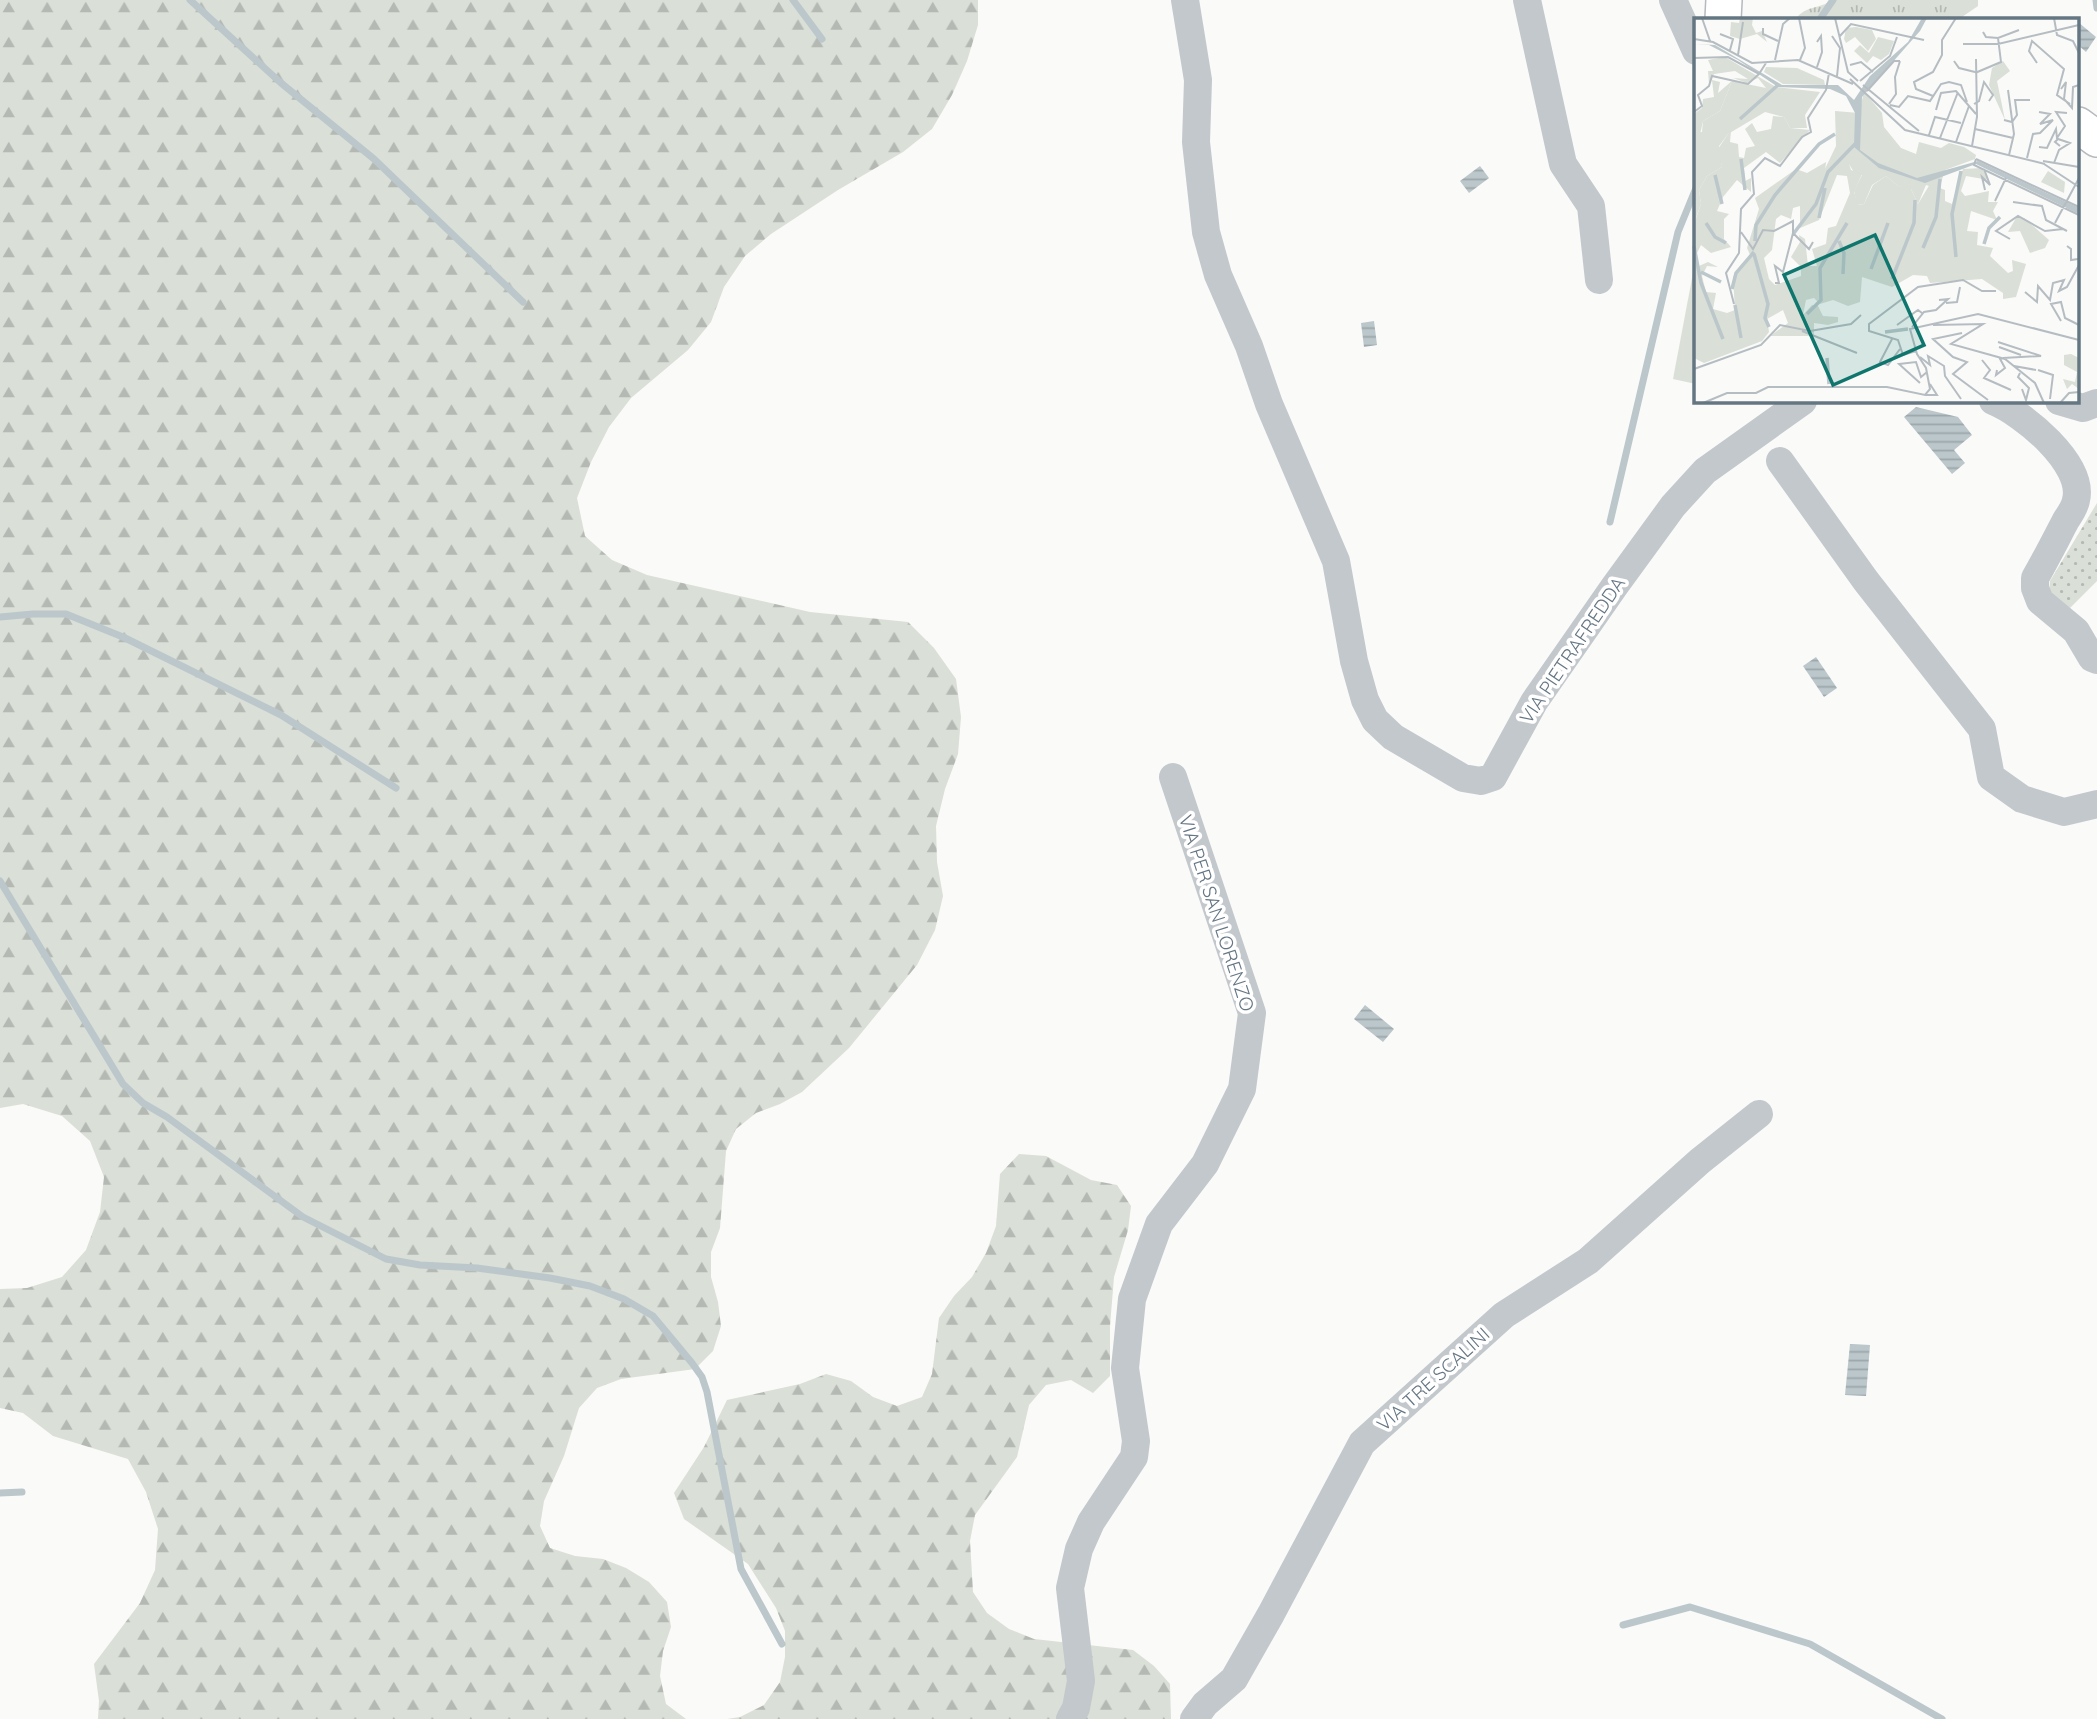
<svg xmlns="http://www.w3.org/2000/svg" width="2097" height="1719" font-family="Quicksand,sans-serif">
	<style>
		.grass { fill: url(#grass-tufts) }
		.forest { fill: url(#forest-firs) }
		.garden { fill: url(#garden-dots) }
		.pitch { fill: #dadfd7 }
		.water { fill: url(#water-rules) }
		.lines { fill: none; stroke-linecap: round; stroke-linejoin: round }
		.stream { stroke: #bbc7cb; stroke-width: 7 }
		.major-casing { stroke: #b5babe; stroke-width: 38 }
		.minor { stroke: #c3c8cc; stroke-width: 28 }
		.major { stroke: #fff; stroke-width: 35 }
		.labels { text-anchor: middle; stroke-width: 7; stroke-linejoin: round; paint-order: stroke }
		.street-label { font-size: 19px; fill: #657683; stroke: #fff }
		.inset-river { fill: none; stroke: #bbc7cb; stroke-width: 3.5 }
		.inset-road { fill: none; stroke: #b5bdc2; stroke-width: 2 }
		.view { fill: #0f766e; fill-opacity: 0.15; stroke: #0f766e; stroke-width: 3.5 }
		.inset-edge { fill: none; stroke: #657683; stroke-width: 3.5 }
	</style>
	<defs>
		<pattern id="grass-tufts" width="24" height="20" patternUnits="userSpaceOnUse" patternTransform="scale(1.75)"><rect width="24" height="20" fill="#dadfd7"/><path d="M3 7l-1-3M5 7V3M7 7l1-3M15 17l-1-3M17 17v-4M19 17l1-3" fill="none" stroke="#b4b9b4"/></pattern>
		<pattern id="forest-firs" width="22" height="20" patternUnits="userSpaceOnUse" patternTransform="scale(1.75)"><rect width="22" height="20" fill="#dadfd7"/><path d="M5 1l3.5 6h-7zM16 11l3.5 6h-7z" fill="#b4b9b4"/></pattern>
		<pattern id="garden-dots" width="8" height="8" patternUnits="userSpaceOnUse" patternTransform="scale(1.75)"><rect width="8" height="8" fill="#dadfd7"/><path d="M2 2h.1M6 6h.1" fill="none" stroke="#b4b9b4" stroke-width="1.8" stroke-linecap="round"/></pattern>
		<pattern id="water-rules" width="6" height="5" patternUnits="userSpaceOnUse" patternTransform="scale(1.75)"><rect width="6" height="5" fill="#bbc7cb"/><path d="M0 2.5h6" fill="none" stroke="#9ca6aa"/></pattern>
	</defs>
	<rect width="100%" height="100%" fill="#fafaf8"/>
	<!-- grass -->
	<path class="grass" d="M1832 0H1978V6L1959 19H1795C1809 4 1818 10 1832 0Z"/>
	<!-- forest -->
	<g class="forest">
		<path d="M0 0H978V25L967 61 952 95 932 129 903 152 838 190 771 234 745 256 724 287 711 322 688 350 631 398 609 427 591 462 577 498 585 536 612 560 647 575 810 612 908 622 934 648 956 679 961 717 958 754 945 789 936 826 937 862 943 896 935 930 917 965 849 1048 802 1092 780 1104 756 1113 736 1129 726 1151 720 1228 711 1252V1277L718 1302 721 1326 713 1351 695 1369 621 1379 597 1388 579 1408 564 1456 544 1501 540 1526 550 1548 575 1556 603 1559 626 1568 649 1582 667 1602 671 1627 663 1651 660 1676 666 1704 686 1719H98L99 1701 94 1664 140 1603 155 1570 158 1529 146 1492 128 1459 53 1436 23 1413 0 1408V1289L27 1288 62 1277 86 1250 100 1212 104 1177 90 1141 62 1116 23 1104 0 1108Z"/>
		<path d="M1019 1154 1046 1156 1091 1180 1117 1185 1131 1206 1128 1230 1114 1277 1110 1326V1376L1093 1393 1071 1380 1046 1385 1029 1405 1017 1457 975 1515 970 1541 973 1592 987 1613 1009 1629 1034 1639 1133 1650 1154 1666 1170 1684 1171 1719H727L740 1717 764 1705 780 1682 785 1657V1631L776 1608 748 1564 684 1519 674 1493 704 1447 727 1400 800 1384 826 1374 851 1381 873 1397 897 1406 922 1397 932 1374 939 1318 954 1296 972 1277 986 1253 996 1226 1000 1174Z"/>
	</g>
	<!-- garden -->
	<path class="garden" d="M2097 503V581L2070 608C2057 601 2048 597 2050 581Z"/>
	<!-- pitch -->
	<path class="pitch" d="M1693 273 1696 274V384L1673 379Z"/>
	<!-- water -->
	<g class="water">
		<path d="M2078 22 2096 37 2086 52 2078 45Z"/>
		<path d="M1480 166 1489 178 1469 193 1460 181Z"/>
		<path d="M1374 321 1377 345 1364 347 1361 323Z"/>
		<path d="M1916 407 1958 417 1972 435 1954 450 1965 463 1952 474 1904 417Z"/>
		<path d="M1816 657 1837 688 1824 697 1803 666Z"/>
		<path d="M1365 1005 1394 1029 1383 1042 1354 1019Z"/>
		<path d="M1850 1344 1870 1345 1866 1396 1845 1395Z"/>
	</g>
	<g class="lines">
		<!-- stream -->
		<g class="stream">
			<path d="M190 0 281 83 374 159 523 302"/>
			<path d="M793 0 822 39"/>
			<path d="M2096 0 2097 8"/>
			<path d="M1820 19 1833 0"/>
			<path d="M1610 522 1678 232 1696 188"/>
			<path d="M0 617 33 614H66L123 637 281 715 396 788"/>
			<path d="M0 881 123 1084 143 1103 167 1117 303 1217 386 1259 420 1265 477 1268 550 1278 590 1286 624 1299 653 1316 692 1363 702 1377 707 1392 741 1569 782 1644"/>
			<path d="M0 1493 22 1492"/>
			<path d="M1623 1625 1690 1607 1810 1644 1942 1719"/>
		</g>
		<defs>
			<g id="major">
				<path d="M1723 19 1724 0"/>
				<path d="M2078 125 2097 139"/>
			</g>
		</defs>
		<!-- major casing -->
		<use href="#major" class="major-casing"/>
		<!-- minor -->
		<g class="minor">
			<path d="M1185 0 1198 80 1196 142 1206 232 1218 275 1249 346 1269 404 1336 561 1354 661 1365 700 1375 720 1393 737 1463 778 1481 781 1493 777 1534 702 1614 587 1673 506 1705 471 1803 401"/>
			<path d="M1527 0 1563 164 1591 206 1599 280"/>
			<path d="M1673 0 1696 51"/>
			<path d="M1993 401C2023 413 2085 464 2076 500 2075 507 2070 514 2066 520 2056 539 2046 559 2035 578V588L2040 601 2076 631 2092 658 2097 660"/>
			<path d="M2059 401 2083 408 2097 403"/>
			<path d="M1780 461 1866 581 1982 729 1991 777 2022 799 2064 812 2097 804"/>
			<path d="M1070 1719 1076 1708 1081 1681 1070 1588 1079 1549 1091 1522 1134 1457 1136 1441 1125 1368 1132 1299 1159 1224 1205 1164 1242 1089 1252 1013 1173 777"/>
			<path d="M1194 1719 1205 1704 1234 1679 1271 1614 1362 1443 1504 1315 1588 1261 1700 1161 1759 1114"/>
		</g>
		<!-- major -->
		<use href="#major" class="major"/>
	</g>
	<g class="labels">
		<!-- street labels -->
		<g class="street-label">
			<text transform="translate(1572 650) rotate(-56)" y="7">VIA PIETRAFREDDA</text>
			<text transform="translate(1217 913) rotate(72)" y="7">VIA PER SAN LORENZO</text>
			<text transform="translate(1433 1379) rotate(-42)" y="7">VIA TRE SCALINI</text>
		</g>
	</g>
	<!-- overview -->
	<g transform="translate(1694 18)">
		<rect width="385" height="385" fill="#fafaf8"/>
		<path d="M46 0H59L58 7 62 15 68 13 73 24 63 16 46 21 36 18 37 4 45 5ZM31 39 82 69 126 74 111 97 113 110H96L90 99 71 94 34 116 25 128 28 149 13 158 5 172 7 186 0 205V115L8 114 9 103 26 93 38 63 72 70 64 60 53 65 39 60 54 61 41 53 20 56 15 66 14 53H19L14 42ZM72 49 103 50 130 62 131 67 89 66 70 54ZM170 74 188 95 190 109 207 130 222 136 225 124 247 130 255 125 270 129 282 137 281 141 251 152 245 171 232 167 224 186 217 171 204 168 192 158 178 167 170 186 163 187 160 173 168 157 161 156 155 146 137 156 130 153 142 128 141 93 165 95ZM377 336 385 340V371L378 366 373 371 369 361 381 364 383 354 370 347V337Z" fill="#dadfd7"/>
		<path d="M18 62 26 64 24 75 39 62 71 72 38 63 26 93 9 103 5 121 0 115V96L8 90 9 81 20 79ZM79 98 90 99 96 110 116 112 86 145 72 134 50 150 51 163 57 160V174L43 162 29 179 23 193 35 196 30 201V221L37 229 17 235 7 227 2 237 5 248 14 244 24 249 13 248 8 258 12 274 22 275 19 291 33 295 41 292 39 259 57 239 53 230 65 191 61 180 102 151 113 155 132 144 131 153 137 155 153 139 157 152 168 156 160 174 164 187 170 186 179 167 192 158 204 168 216 169 224 186 236 166 251 172V183L258 186 269 151 288 150 295 162 272 158 267 173 271 178 295 173 294 184H304L299 193 303 202 277 193 273 213 284 214 283 227 299 230 296 238 314 255 319 253 318 242 332 246 322 279 309 281V275L288 261 236 265 233 258 219 257 198 269 168 259 166 284 154 288 139 282 126 286 120 280 112 282 109 297 118 287 124 288 129 298 144 299V304L134 307 120 305V318H76L94 305 89 292 73 301 75 314 68 323 10 345 0 340V206L7 186 5 172 13 158 28 149 24 131 34 116 37 113 36 124 44 126 45 139 50 140 52 130 61 128 51 111 58 105 63 114 77 111ZM143 157 153 158 156 175 142 208 134 210 132 226 118 231 123 248H114L111 221 105 217 106 224 97 239 107 249V258L81 267 75 261 70 240 78 232 82 201 87 197 97 201 99 190 106 188V210L125 202ZM322 200H330L355 222 351 230 336 235 326 213 314 214Z" fill="#dadfd7" fill-rule="evenodd"/>
		<path d="M162 9 178 12 182 21 174 33 161 19 152 25 150 21 152 10ZM309 43 316 53 303 63 311 102 295 67 298 50Z" fill="#dadfd7"/>
		<path d="M184 19 200 23 195 36 187 42 179 38 173 45 160 33 166 27 175 35ZM354 153 371 164 370 175 347 164Z" fill="#dadfd7"/>
		<path d="M228 0H233L226 13 168 79 166 132 184 145 223 160 284 143 385 190V196L282 146 231 165 185 150 160 129 161 95 152 78 136 71 84 69 44 42 15 27 0 26 21 27 88 67H144L160 82 176 58 214 24Z" fill="#bbc7cb"/>
		<path class="inset-river" d="M46 101 84 67M47 141 51 172M21 157 28 186M125 200 131 170M12 205 21 219 32 225M100 215 122 186 134 154 162 125M61 223 62 207 81 177 125 126 141 116M145 223 150 235 149 256M290 226 295 210 306 199M0 228 7 265 29 321M229 230 242 199 246 161M60 236 74 286 71 300 75 309M262 239 258 196 267 153M177 251 194 205M7 254 27 264M198 261 220 205 221 182M38 271 42 255 60 234M41 287 47 320M113 296 127 282 126 250 153 205M191 314 214 311M133 340 135 366"/>
		<path class="inset-road" d="M8 0 16 23M105 0 111 30 106 42M141 0 154 54 164 63M360 0 363 17 379 23 385 35M69 10V16L84 23M289 14 292 19 304 20 325 12M26 16 39 21 36 32M138 18 146 30 143 58M145 19 157 6 230 22M0 21 19 24 58 45 104 42 159 66M269 26H304L385 7M44 37 49 4M0 40 34 39 65 56 72 45M81 42 89 6 96 0M260 43 265 50 281 54M343 45 335 33 338 23 370 51 363 77 376 86M156 47 167 44 179 54M123 49 128 34 127 18 123 24M281 55 307 44 304 20M156 61 211 112 351 146M166 63 196 38 203 19M169 67 225 113M367 71 372 64 370 81 378 90 379 69 385 67M314 72 320 116 315 137M173 73 200 43H206M239 78 222 71 220 64 239 54 248 37V22L262 0M195 86 202 76 201 59 206 43M280 86 285 83 290 64 299 77 295 83M196 87 205 89 214 78 236 83 247 66 255 64 267 67 273 84M242 92 247 75 262 73 282 96M0 94 8 88 4 77 15 68 18 58 54 66 65 56M310 102 318 104 323 97 321 82H336M281 111 319 120M235 117 241 99 267 105M246 120 264 74M262 124 275 88M278 128 283 99 282 41M345 129 353 130 362 111 363 120 371 108 362 94 373 95M333 140 339 116 346 115 359 102 346 106 356 96 345 94M282 141 280 147 385 197M282 141 385 189M349 143 385 149M360 145 365 132 376 125 364 121 361 124 366 128M350 146 385 169M290 151 296 167 288 159 291 172M301 183 312 160M319 184 348 188 352 202 373 213M361 205 385 160M47 214 59 231 69 212 80 213 99 203V215L115 231 119 224M316 221 302 213 324 198 351 213 369 211M373 228 377 231V242L384 241M81 265H85L81 248 89 254 99 215M331 274 343 284 344 268 356 282 359 265 370 262 365 273 373 269 385 247M252 285 263 284 266 269M40 286 32 255 45 235 47 191 60 176 58 154 71 140 86 148 108 119 117 114 114 100 132 72 135 55M367 303 357 286 367 284 371 300 385 307M203 307 224 292 228 295M239 307 289 306 257 326 311 341 341 365 350 385M218 309 230 294 242 292 254 281 245 282M108 313 163 335M268 315 239 321 259 339 273 344 259 356 294 382M198 321 186 344 194 347 206 331M304 324 347 338 309 340M305 329 327 337M222 333 209 337 204 322 175 313V306L224 269 269 262 288 273H302M226 339 236 347 234 338 250 348 251 358 267 381M288 342 296 352 290 360 317 372M320 348 342 352M0 351 67 327 86 307 116 313 157 306 167 297M303 352 302 357 311 350 305 339M344 352 359 357 356 381M326 355 324 359 335 370 332 382 328 371M226 365 205 346 222 344 227 359 233 354M231 377H243L236 366M9 385 33 375H62L74 369H193L231 377 236 371 232 350 223 336 216 311 284 296 385 322M366 385 375 375 385 374"/>
		<path class="view" d="M181 217 230 327 139 367 90 257Z"/>
		<rect width="385" height="385" class="inset-edge"/>
	</g>
</svg>
